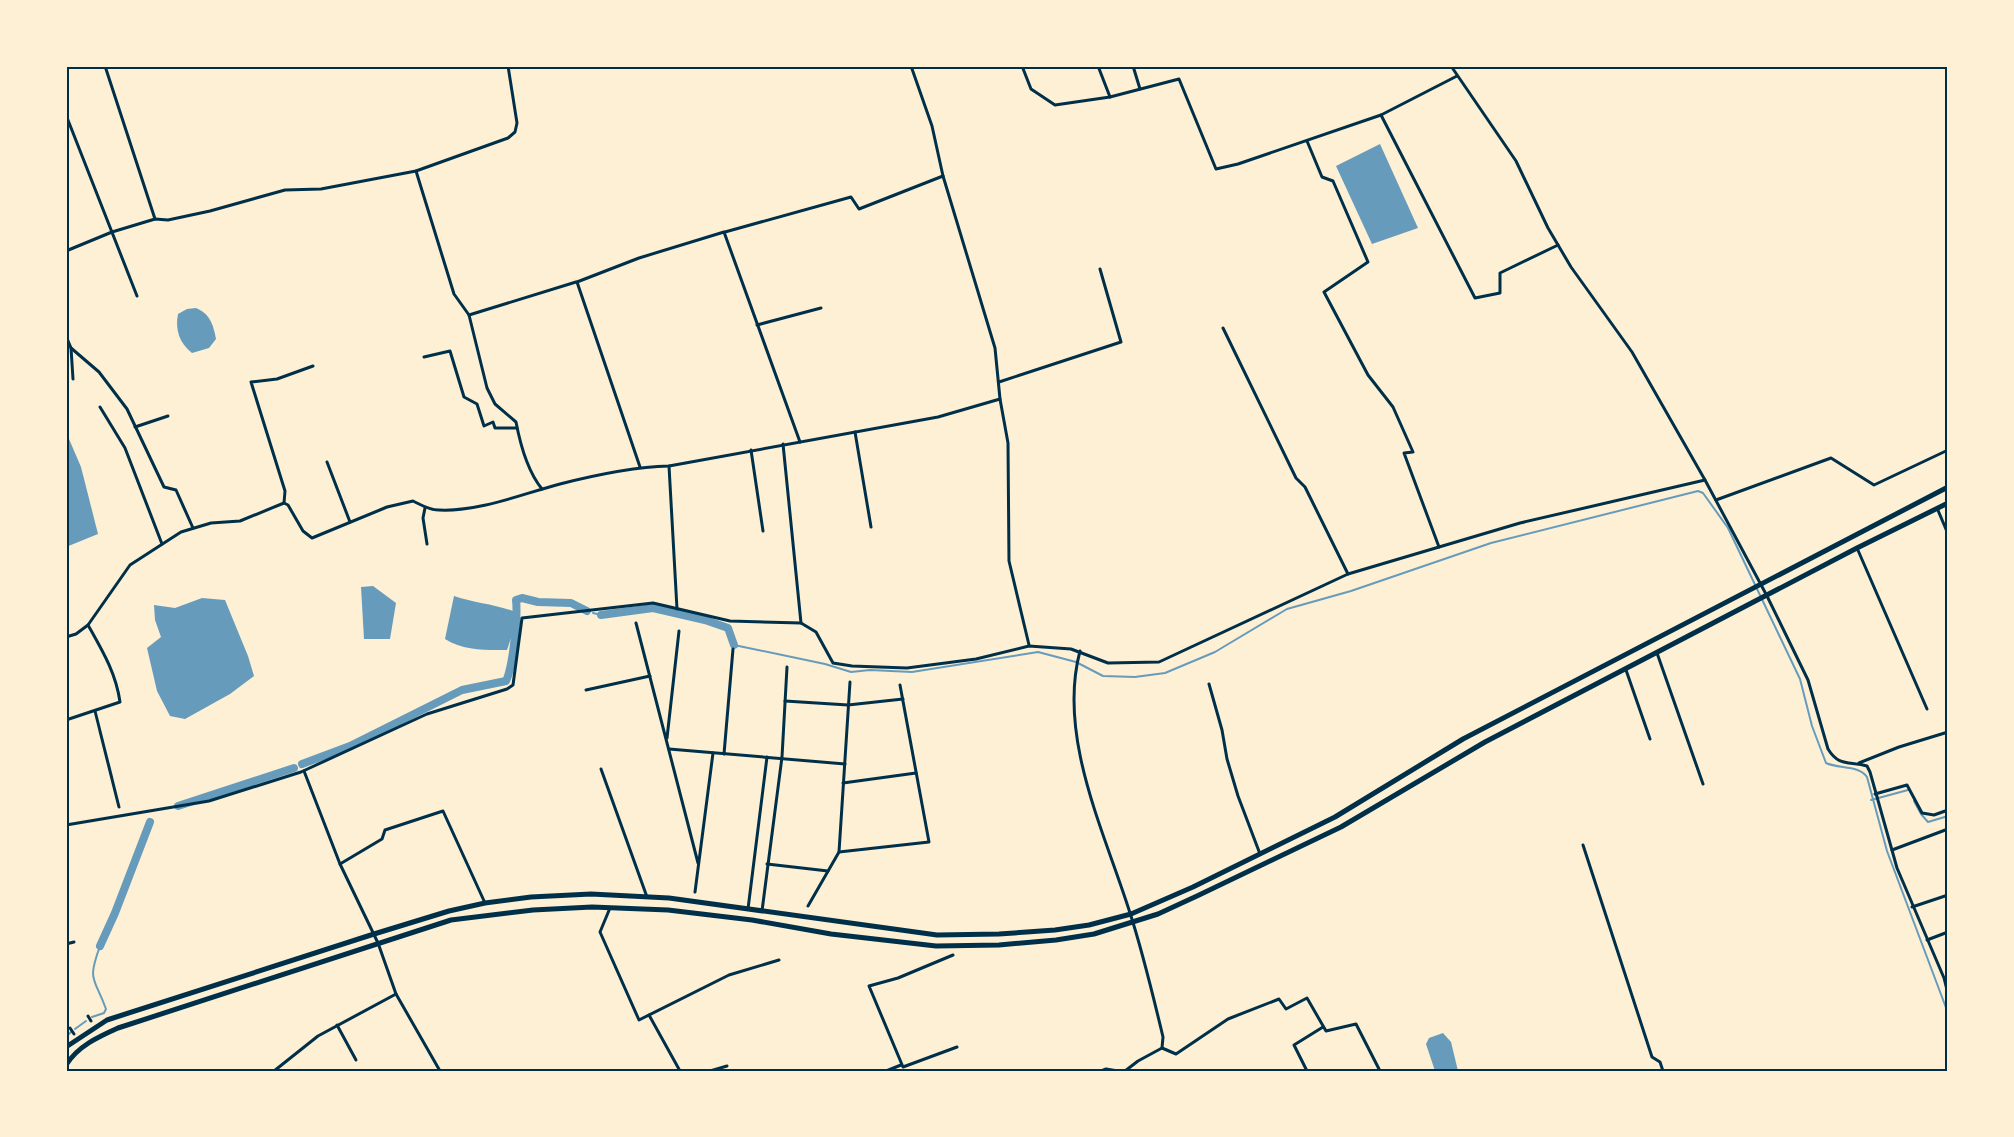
<svg xmlns="http://www.w3.org/2000/svg" width="2014" height="1137" font-family="'Work Sans',sans-serif">
	<style>
		.water { fill: #669bbc }
		.lines { fill: none; stroke-linecap: round; stroke-linejoin: round }
		.stream { stroke: #669bbc; stroke-width: 2 }
		.canal { stroke: #669bbc; stroke-width: 8 }
		.minor { stroke: #003049; stroke-width: 3 }
		.primary { stroke: #003049; stroke-width: 5 }
		.neatline { fill: none; stroke: #003049; stroke-width: 2 }
	</style>
	<rect width="100%" height="100%" fill="#fdf0d5"/>
	<!-- water -->
	<g class="water">
		<path d="M1380 144 1418 228 1372 244 1336 166Z"/>
		<path d="M196 308C210 314 213 324 216 339L209 348 192 353C179 343 175 329 178 314L187 309Z"/>
		<path d="M66 432 81 467 98 534 66 547Z"/>
		<path d="M373 586 396 603 390 639H364L361 587Z"/>
		<path d="M454 596C474 603 494 604 513 611L515 626 507 650C485 650 464 651 445 639Z"/>
		<path d="M202 598 225 600 248 656 254 676 230 694 185 719 170 716 157 691 147 648 161 637 155 620 154 605 175 608Z"/>
		<path d="M1443 1033 1451 1042 1458 1071H1435L1426 1044 1429 1038Z"/>
	</g>
	<g class="lines">
		<!-- stream -->
		<g class="stream">
			<path d="M593 613 601 615"/>
			<path d="M734 645 825 664 851 672 870 670 912 672 1038 652 1076 662 1103 676 1135 677 1165 673 1215 652 1287 609 1351 591 1491 543 1698 491 1703 493 1728 528 1800 679 1812 726 1826 763C1839 769 1859 765 1867 777L1887 851 1948 1013"/>
			<path d="M1871 800 1908 790"/>
			<path d="M1914 801 1921 814 1928 822 1948 816"/>
			<path d="M92 1017 104 1013 106 1009C94 976 87 982 100 946"/>
			<path d="M75 1029 86 1021"/>
			<path d="M66 1037 71 1032"/>
		</g>
		<!-- canal -->
		<g class="canal">
			<path d="M601 615 653 608 705 620 728 628 734 645"/>
			<path d="M302 764 350 746 462 690 506 681C513 666 518 617 516 600L522 598 538 602 571 603 587 611"/>
			<path d="M178 806 294 768"/>
			<path d="M100 946 115 913 150 822"/>
		</g>
		<!-- minor -->
		<g class="minor">
			<path d="M105 66 155 219"/>
			<path d="M911 66 932 126 943 176 995 348 1000 399 1008 443 1009 561 1029 645"/>
			<path d="M1022 66 1031 89 1055 105 1110 97 1179 79 1216 169 1238 164 1381 115 1457 76"/>
			<path d="M1098 66 1110 97"/>
			<path d="M1133 66 1140 89"/>
			<path d="M1451 66 1516 161 1548 228 1571 267 1632 352 1705 480 1767 596 1808 680 1828 749C1839 767 1849 761 1867 766L1870 772 1897 868 1944 978 1948 994"/>
			<path d="M66 115 137 296"/>
			<path d="M1381 115 1475 298 1500 293V273L1558 245"/>
			<path d="M1307 141 1322 177 1333 181 1368 262 1324 292 1368 375 1393 407 1413 452 1404 453 1439 547"/>
			<path d="M416 171 454 294 469 315 487 388 495 404 516 422C520 443 528 472 542 489"/>
			<path d="M725 232 851 197 859 209 943 176"/>
			<path d="M66 251 112 232 155 219 168 220 210 211 285 190 321 189 416 171 508 138 515 132 517 123 508 66"/>
			<path d="M469 315 576 282"/>
			<path d="M757 325 821 308"/>
			<path d="M1223 328 1296 478 1305 487 1348 574"/>
			<path d="M66 336 71 348 73 379"/>
			<path d="M71 348 99 372 127 409 164 487 176 490 193 528"/>
			<path d="M424 357 450 351 464 397 477 404 484 426 493 422 495 428H517"/>
			<path d="M999 382 1121 342 1100 269"/>
			<path d="M100 407 125 448 162 544"/>
			<path d="M135 427 168 416"/>
			<path d="M855 432 871 527"/>
			<path d="M783 444 801 623"/>
			<path d="M751 450 763 531"/>
			<path d="M327 462 350 522"/>
			<path d="M669 466 677 609"/>
			<path d="M640 467 577 282 639 258 724 232 800 442"/>
			<path d="M1716 500 1831 458 1874 485 1948 450"/>
			<path d="M284 503 285 491 251 382 277 379 313 366"/>
			<path d="M425 508 423 518 427 544"/>
			<path d="M1937 508 1948 534"/>
			<path d="M1857 548 1927 709"/>
			<path d="M636 623 698 863"/>
			<path d="M66 637 76 634 88 625 130 565 181 532 211 523 240 521 284 503 288 505 303 531 312 538 387 507 413 501C421 505 429 510 439 510 479 512 522 494 560 484 595 475 632 467 669 466L938 417 1000 399"/>
			<path d="M1080 651C1057 737 1105 833 1130 913 1143 953 1153 995 1163 1037L1162 1048 1138 1061 1125 1071"/>
			<path d="M1657 653 1703 784"/>
			<path d="M1626 670 1650 739"/>
			<path d="M1209 684 1222 730 1227 759 1238 796 1260 854"/>
			<path d="M586 690 650 676"/>
			<path d="M785 701 848 705 903 699"/>
			<path d="M95 711 119 807"/>
			<path d="M66 720 120 702C116 673 102 650 88 625"/>
			<path d="M667 738 679 631"/>
			<path d="M669 749 845 764"/>
			<path d="M724 754 733 649"/>
			<path d="M1859 763 1899 747 1948 732"/>
			<path d="M601 769 647 897"/>
			<path d="M304 771 340 864 378 943 396 994 440 1071"/>
			<path d="M843 783 916 773"/>
			<path d="M1875 794 1907 785 1922 813 1934 815 1948 810"/>
			<path d="M66 825 209 801 301 772 427 714 507 689 513 685 522 618 653 603 730 621 801 623 816 632 833 663 852 666 907 668 976 659 1029 646 1071 649 1108 663 1159 662 1348 574 1520 523 1705 480"/>
			<path d="M1583 845 1652 1057 1660 1062 1663 1071"/>
			<path d="M1892 850 1948 829"/>
			<path d="M839 852 929 842 900 685"/>
			<path d="M340 864 382 839 385 830 443 811 485 903"/>
			<path d="M767 864 828 871"/>
			<path d="M695 892 713 753"/>
			<path d="M808 906 839 852 850 682"/>
			<path d="M1912 907 1948 895"/>
			<path d="M610 908 600 932 639 1020 729 975 779 960"/>
			<path d="M748 909 767 757"/>
			<path d="M762 911 782 757 787 667"/>
			<path d="M1927 940 1948 932"/>
			<path d="M66 944 74 942"/>
			<path d="M953 955 898 978 869 986 903 1067 957 1047"/>
			<path d="M649 1015 680 1071"/>
			<path d="M88 1016 91 1021"/>
			<path d="M337 1025 356 1060"/>
			<path d="M70 1028 74 1034"/>
			<path d="M1162 1048 1176 1054 1228 1019 1279 999 1286 1009 1307 998 1326 1031 1356 1024 1380 1071"/>
			<path d="M274 1071 318 1036 396 994"/>
			<path d="M710 1071 727 1066"/>
			<path d="M886 1071 901 1065"/>
			<path d="M1101 1071 1106 1069 1118 1071"/>
			<path d="M1307 1071 1294 1045 1323 1027"/>
		</g>
		<!-- primary -->
		<g class="primary">
			<path d="M66 1047 107 1020 374 934 449 911 485 903 531 897 591 894 669 898 937 935 999 934 1055 930 1089 925 1131 914 1193 887 1335 817 1463 739 1948 487"/>
			<path d="M66 1065C78 1046 98 1037 118 1028L451 920 533 910 592 907 668 910 752 920 831 934 936 946 999 945 1056 940 1094 934 1158 914 1197 896 1341 827 1485 742 1857 548 1948 503"/>
		</g>
	</g>
	<!-- border -->
	<rect width="2014" height="1137" fill="none" stroke="#fdf0d5" stroke-width="135"/>
	<rect x="68" y="68" width="1878" height="1002" class="neatline"/>
</svg>
